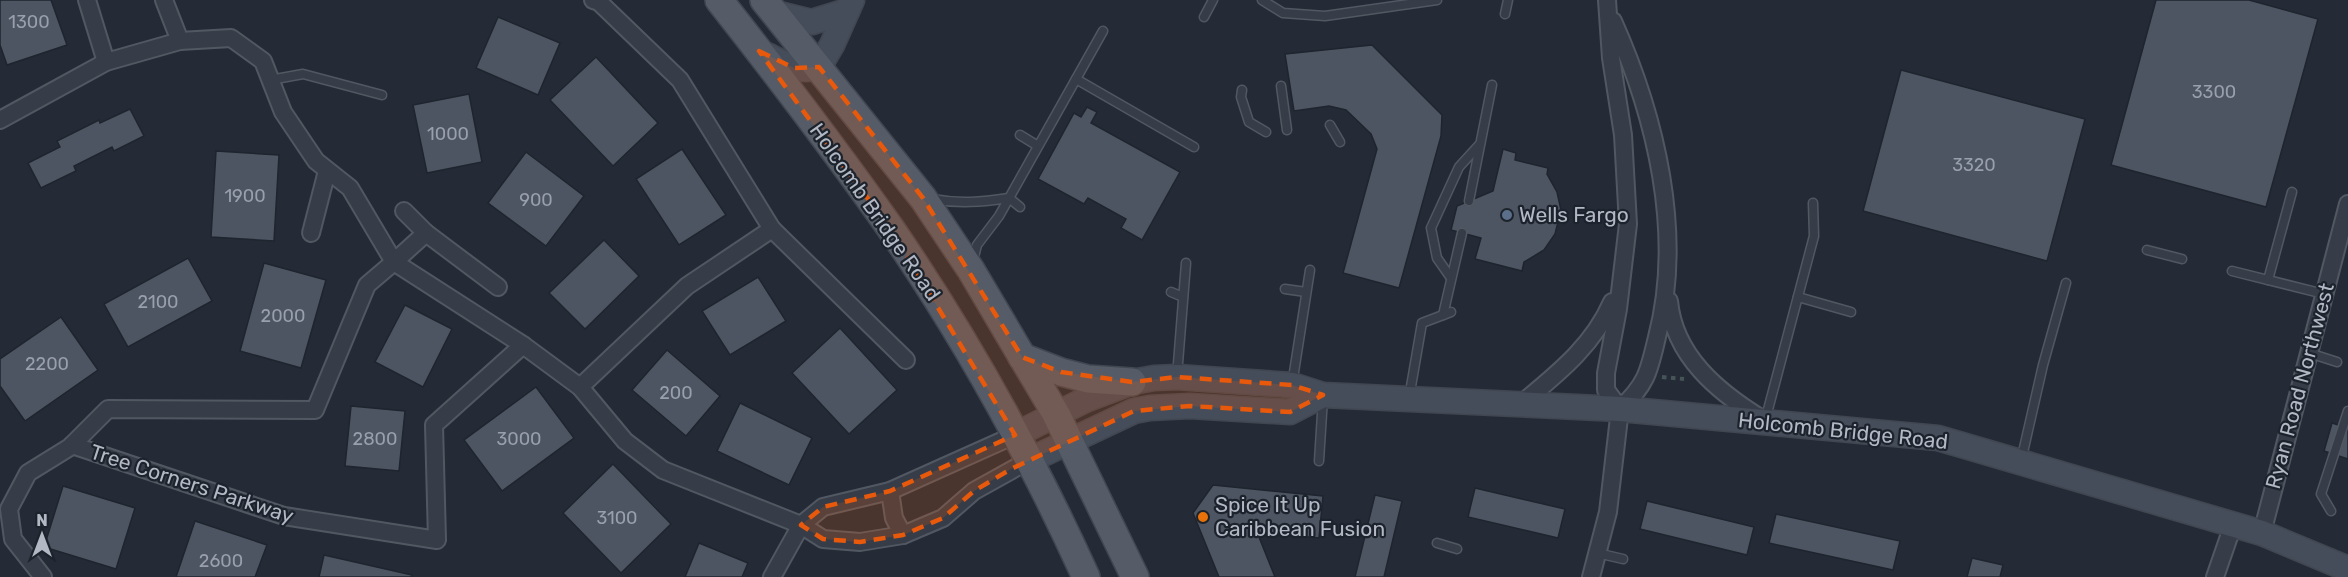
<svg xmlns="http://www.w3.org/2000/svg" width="2348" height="577" font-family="Rubik,sans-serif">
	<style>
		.building { fill: #4d5562; stroke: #1f252e; stroke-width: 1.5 }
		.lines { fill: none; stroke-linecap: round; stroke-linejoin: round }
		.lane-casing { stroke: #525862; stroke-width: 11 }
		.street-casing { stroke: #525862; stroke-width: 20 }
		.secondary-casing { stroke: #414751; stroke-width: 27 }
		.primary-casing { stroke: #414751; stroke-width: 30 }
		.path { stroke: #465457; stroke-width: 4; stroke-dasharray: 4.5 4.5; stroke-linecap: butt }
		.lane { stroke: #373d48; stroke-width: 8 }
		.street { stroke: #373d48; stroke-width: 16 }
		.secondary { stroke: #464d5a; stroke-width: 24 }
		.primary { stroke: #565c67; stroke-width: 27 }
		.marked { fill: #e8590c; fill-opacity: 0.2; stroke: #e8590c; stroke-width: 4.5; stroke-dasharray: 12 8; stroke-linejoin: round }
		.service-dot { fill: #5c6f8a; stroke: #1d232c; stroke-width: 2 }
		.food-dot { fill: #e8710a; stroke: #1d232c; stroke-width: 2 }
		.labels { text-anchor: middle; stroke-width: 4.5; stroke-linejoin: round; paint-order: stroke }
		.number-label { font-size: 18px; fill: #999fac }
		.street-label { font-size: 21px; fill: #b2b8c4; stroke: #1d232c }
		.poi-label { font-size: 21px; fill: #b2b8c4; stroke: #1d232c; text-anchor: start }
	</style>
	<rect width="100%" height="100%" fill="#242b37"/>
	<!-- building -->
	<g class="building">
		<path d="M0 0H51L67 45 7 65 0 45Z"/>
		<path d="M2156 0H2249L2318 19 2266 207 2111 165Z"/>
		<path d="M498 17 560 43 538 95 476 68Z"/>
		<path d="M1372 45 1442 115 1441 136 1399 288 1343 273 1377 149 1371 134 1346 110 1329 106 1294 111 1285 54Z"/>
		<path d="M596 57 658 123 613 166 550 100Z"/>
		<path d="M1901 70 2085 119 2047 261 1863 211Z"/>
		<path d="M469 94 482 162 427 173 413 105Z"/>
		<path d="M1087 107 1097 112 1091 123 1180 172 1142 240 1121 228 1126 219 1088 198 1084 204 1038 179 1074 113 1081 117Z"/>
		<path d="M130 109 144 136 114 151 112 147 74 166 76 171 41 188 28 163 60 147 57 141 99 120 100 123Z"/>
		<path d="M682 149 726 215 679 245 636 179Z"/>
		<path d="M1503 149 1516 153 1515 160 1548 168 1547 174 1557 192 1561 210 1555 234 1544 250 1524 262 1522 271 1475 259 1481 238 1451 230 1457 206 1493 191Z"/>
		<path d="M216 151 279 155 274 241 211 237Z"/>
		<path d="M526 152 584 196 546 246 488 203Z"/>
		<path d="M604 240 639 276 585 329 549 293Z"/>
		<path d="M188 258 212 301 128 347 104 304Z"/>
		<path d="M264 263 326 280 301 368 240 351Z"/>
		<path d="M758 277 786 321 730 355 702 311Z"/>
		<path d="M405 305 452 329 423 387 375 362Z"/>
		<path d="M61 317 98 370 25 421 0 386V359Z"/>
		<path d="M840 328 897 390 849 434 792 373Z"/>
		<path d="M667 350 720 396 686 436 632 390Z"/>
		<path d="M536 387 574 438 502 491 464 440Z"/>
		<path d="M740 403 812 438 789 485 717 451Z"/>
		<path d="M351 406 405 411 399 471 345 466Z"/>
		<path d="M2332 423 2348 428V459L2324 451Z"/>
		<path d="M613 464 671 524 621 573 563 513Z"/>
		<path d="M1213 485 1323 496 1319 538 1257 532 1275 577H1219L1193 513Z"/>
		<path d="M63 486 135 508 116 569 44 547Z"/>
		<path d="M1475 488 1565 509 1558 538 1468 517Z"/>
		<path d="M1375 495 1402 501 1384 577H1355Z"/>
		<path d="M1647 501 1754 527 1747 555 1640 529Z"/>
		<path d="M1776 514 1900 541 1893 570 1769 543Z"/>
		<path d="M195 521 267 545 255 577H176Z"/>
		<path d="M699 543 748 563 742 577H685Z"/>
		<path d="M324 555 412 575 411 577H319Z"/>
		<path d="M1972 558 2003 565 2000 577H1967Z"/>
	</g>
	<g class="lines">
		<defs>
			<g id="lane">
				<path d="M1262 0 1283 13 1325 16 1437 0"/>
				<path d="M1505 14 1508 0"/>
				<path d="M1204 17 1213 0"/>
				<path d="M1076 79 1194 147"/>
				<path d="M270 80 303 74 382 95"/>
				<path d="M1281 86 1287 130"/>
				<path d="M1242 90 1241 97 1249 122 1266 132"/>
				<path d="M1330 125 1340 142"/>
				<path d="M1020 135 1038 146"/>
				<path d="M932 199C959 204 982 202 1009 198L1020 207"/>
				<path d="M1469 201 1492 85"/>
				<path d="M2147 250 2182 259"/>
				<path d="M973 261 977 245 999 216 1103 31"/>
				<path d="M2232 271 2324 294"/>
				<path d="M1451 278 1437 258 1431 228 1459 167 1480 144"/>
				<path d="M2268 280 2292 192"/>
				<path d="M1285 289 1306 292"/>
				<path d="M1171 292 1183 297"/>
				<path d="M1798 297 1851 312"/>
				<path d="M1443 315 1462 233"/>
				<path d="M2309 353 2337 362"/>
				<path d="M1177 376 1186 263"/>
				<path d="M1292 385 1310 270"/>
				<path d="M1409 398 1422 323 1451 312"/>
				<path d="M1765 421 1814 236 1813 203"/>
				<path d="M1319 461 1323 398"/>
				<path d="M2021 461 2043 365 2066 283"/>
				<path d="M2331 511 2321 494 2348 411"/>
				<path d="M1437 543 1457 549"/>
				<path d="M1597 553 1623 559"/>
			</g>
			<g id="street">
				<path d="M87 0 106 62"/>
				<path d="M164 0 180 41"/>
				<path d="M593 0 599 2 680 80 772 229"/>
				<path d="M1607 0 1611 58 1623 135 1628 224 1618 309 1606 373V390L1620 409"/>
				<path d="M1613 21C1656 117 1684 234 1657 337 1649 371 1647 384 1620 409"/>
				<path d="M0 120 106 62 180 41 231 38 263 61 283 112 316 161 350 188 394 262 367 285 315 410 108 409 70 447 28 473 9 509 13 539 43 577"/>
				<path d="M311 233 327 171"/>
				<path d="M426 233 498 287"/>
				<path d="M1669 301C1674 356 1718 392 1762 419"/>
				<path d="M523 345 580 387 625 441 663 470 801 525 823 539 860 542 903 535 943 518 974 491 1028 461"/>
				<path d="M580 387 687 286 772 229 906 360"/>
				<path d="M1521 404C1557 374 1593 346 1612 302"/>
				<path d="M72 445 284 516 437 540 434 425 523 345 394 262 426 233 404 211"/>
				<path d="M890 491 894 518 903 535"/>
				<path d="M2262 533 2348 204"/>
				<path d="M772 577 801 525 823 507 890 491 1015 435"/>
				<path d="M1591 577 1608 512 1620 409"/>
				<path d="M2215 577 2233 525"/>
			</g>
			<g id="secondary">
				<path d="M775 13 812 22 847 11"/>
				<path d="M759 51C779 61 797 74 819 67L832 45 852 0"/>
				<path d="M1015 435 1087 399 1132 382 1154 378 1177 377 1292 385 1323 395 1620 409 1938 438 2262 533 2348 569"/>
				<path d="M1028 461 1134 411 1150 408 1190 406 1290 412 1323 395"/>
			</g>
			<g id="primary">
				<path d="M719 0C778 75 836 151 891 229 966 338 1031 456 1086 577"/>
				<path d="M764 0 923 198 971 270 1056 414 1135 577"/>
				<path d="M1022 357 1061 372 1088 379 1132 382"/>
			</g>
		</defs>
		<!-- lane casing -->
		<use href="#lane" class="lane-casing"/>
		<!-- street casing -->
		<use href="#street" class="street-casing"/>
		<!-- secondary casing -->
		<use href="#secondary" class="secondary-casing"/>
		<!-- primary casing -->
		<use href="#primary" class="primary-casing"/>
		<!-- path -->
		<path class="path" d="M1662 377 1684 379"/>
		<!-- lane -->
		<use href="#lane" class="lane"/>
		<!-- street -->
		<use href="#street" class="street"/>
		<!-- secondary -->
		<use href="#secondary" class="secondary"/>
		<!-- primary -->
		<use href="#primary" class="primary"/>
	</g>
	<!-- marked area -->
	<path class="marked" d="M759 51 794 68 819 67 923 198 1022 357 1061 372 1132 382 1177 377 1292 385 1323 395 1290 412 1190 406 1134 411 1011 469 974 491 943 518 903 535 860 542 823 539 801 525 823 507 890 491 1015 435 891 230Z"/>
	<!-- markers -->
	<circle class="service-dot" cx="1507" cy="215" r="6"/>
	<circle class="food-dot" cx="1203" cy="517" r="6"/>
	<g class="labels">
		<!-- number labels -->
		<g class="number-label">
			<text x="29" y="28">1300</text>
			<text x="2214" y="98">3300</text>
			<text x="448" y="140">1000</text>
			<text x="1974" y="171">3320</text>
			<text x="245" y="202">1900</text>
			<text x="536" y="206">900</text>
			<text x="158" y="308">2100</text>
			<text x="283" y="322">2000</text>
			<text x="47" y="370">2200</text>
			<text x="676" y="399">200</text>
			<text x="375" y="445">2800</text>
			<text x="519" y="445">3000</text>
			<text x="617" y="524">3100</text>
			<text x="221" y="567">2600</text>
		</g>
		<!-- street labels -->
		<g class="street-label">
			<text transform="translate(875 212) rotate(55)" y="7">Holcomb Bridge Road</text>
			<text transform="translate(2300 386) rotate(-75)" y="7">Ryan Road Northwest</text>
			<text transform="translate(1843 431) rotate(6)" y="7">Holcomb Bridge Road</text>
			<text transform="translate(192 484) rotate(18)" y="7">Tree Corners Parkway</text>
		</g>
		<!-- poi labels -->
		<g class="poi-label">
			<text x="1519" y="222">Wells Fargo</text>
			<text x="1215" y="512">Spice It Up<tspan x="1215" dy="24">Caribbean Fusion</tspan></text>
		</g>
	</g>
	<!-- north arrow -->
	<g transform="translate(42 535)" stroke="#1d232c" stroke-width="4.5" paint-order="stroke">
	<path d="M0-4.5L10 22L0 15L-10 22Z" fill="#b2b8c4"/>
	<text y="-9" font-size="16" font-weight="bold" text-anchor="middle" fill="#b2b8c4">N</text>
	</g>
</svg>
